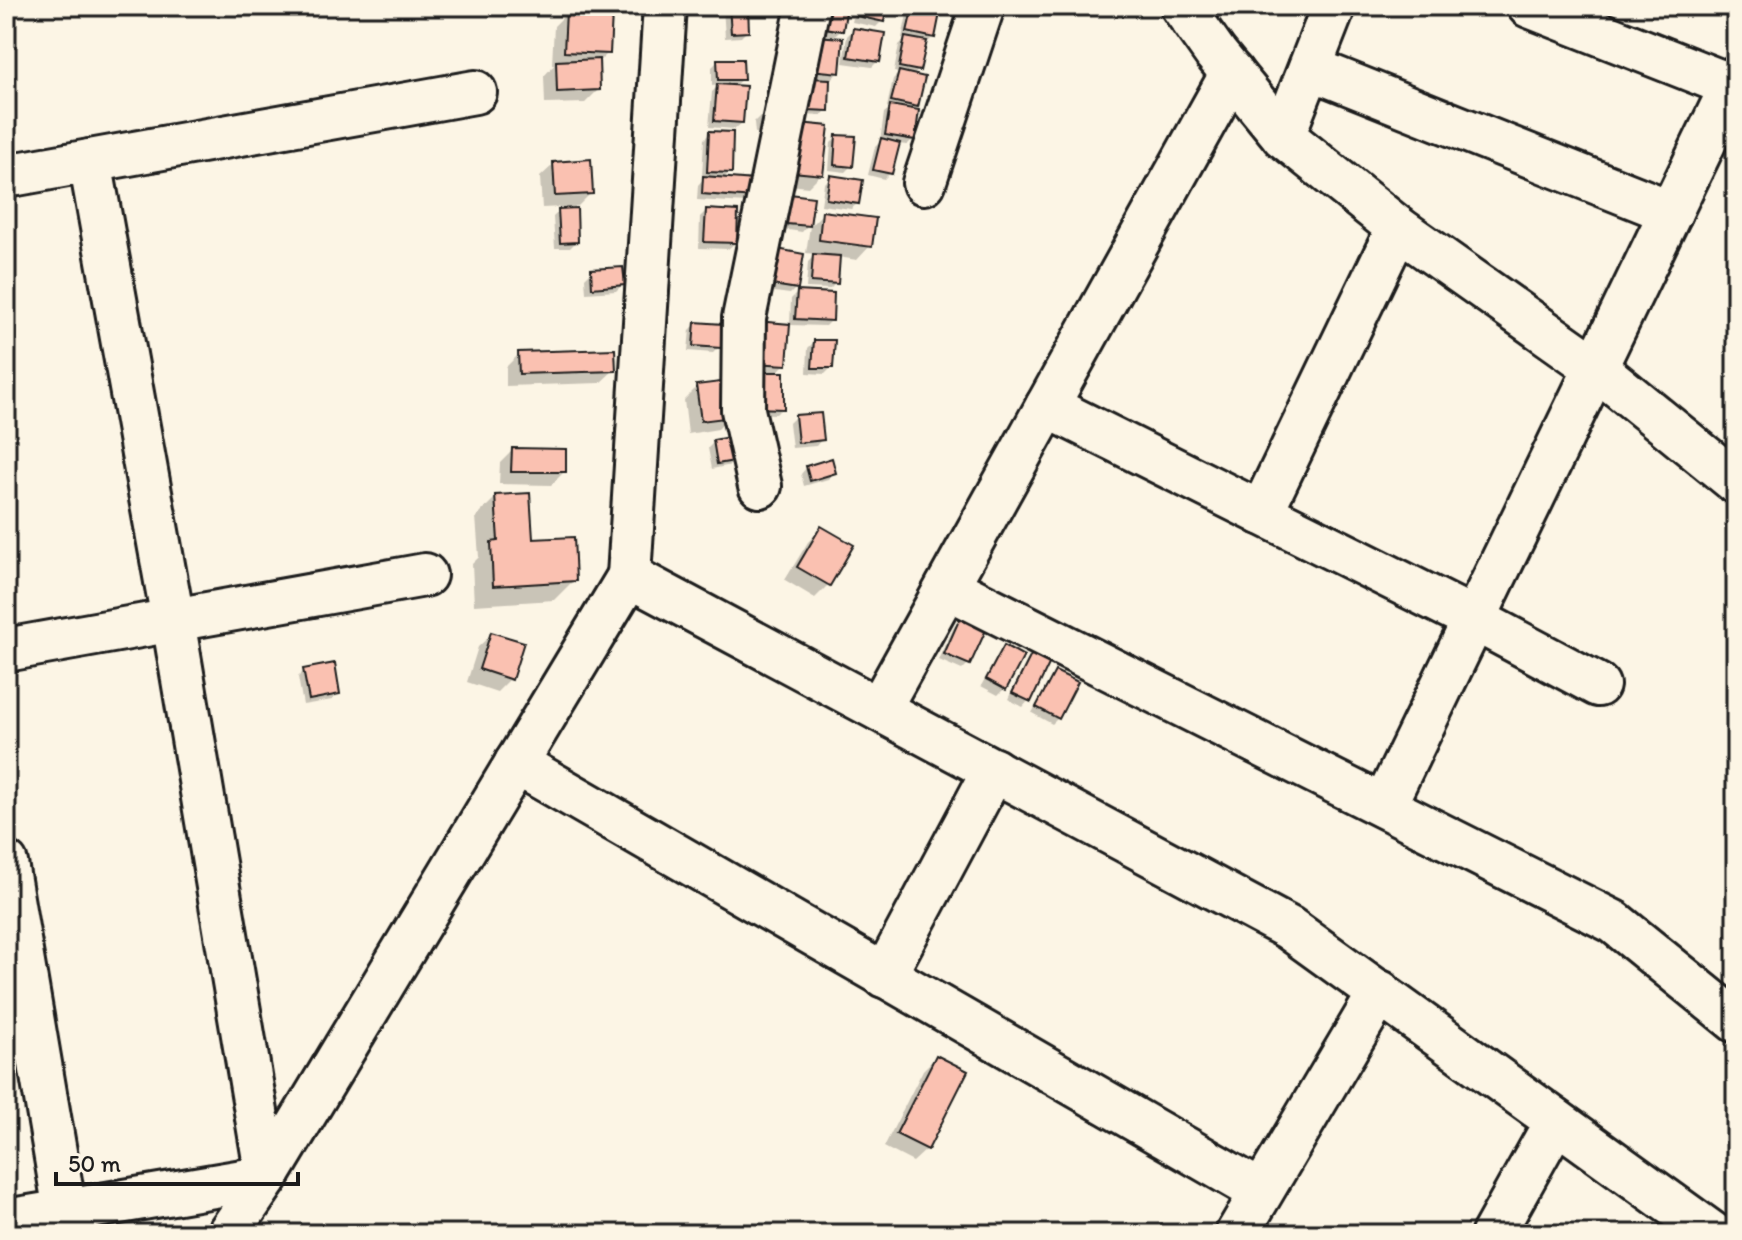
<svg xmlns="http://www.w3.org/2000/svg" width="1742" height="1240" font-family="Itim,sans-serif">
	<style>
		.shadow { fill: #0003 }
		.building { fill: #fac1b1; stroke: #1c1c1c; stroke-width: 2 }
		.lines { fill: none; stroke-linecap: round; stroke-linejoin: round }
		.minor-casing { stroke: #1c1c1c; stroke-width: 48 }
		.minor { stroke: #fcf5e5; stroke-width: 42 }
	</style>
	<rect width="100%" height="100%" fill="#fcf5e5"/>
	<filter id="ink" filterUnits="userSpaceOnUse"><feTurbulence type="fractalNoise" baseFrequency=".0125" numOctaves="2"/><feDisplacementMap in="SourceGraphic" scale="16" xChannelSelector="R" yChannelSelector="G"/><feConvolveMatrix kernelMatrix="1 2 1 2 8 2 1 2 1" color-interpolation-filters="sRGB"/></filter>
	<g filter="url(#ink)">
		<!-- shadow -->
		<g class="shadow">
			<path d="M723 6H746L747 31 741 37 725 38Z"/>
			<path d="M845 6 841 30 832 39 838 72 832 79 828 78 827 110 821 116 803 115 809 44Z"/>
			<path d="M856 6H885L882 21 876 27 852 22Z"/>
			<path d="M912 6H926L939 9 933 37 927 43H924L919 70 912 76 916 106 912 111 913 139 907 145 898 144 890 173 884 179 868 175 875 147 880 142 884 113 890 108 887 107 893 79 899 73 894 72 899 45 906 38H902L908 10Z"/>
			<path d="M567 13 608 53 597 64 598 90 585 103 545 104 544 76 555 64H552L554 26Z"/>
			<path d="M853 30 878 61 872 67 843 63 847 36Z"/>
			<path d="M718 61 742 79 733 87 742 123 735 129 709 127 712 92 719 85 712 86V67Z"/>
			<path d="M771 115 765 132 755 133 754 122 760 116Z"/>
			<path d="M710 133 730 172 722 180 752 197 746 203 697 200 698 185 705 177H702L704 139Z"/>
			<path d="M837 137 851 166 845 172 829 170 831 143Z"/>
			<path d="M786 138 821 174 808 187 781 184Z"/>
			<path d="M554 164 591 193 578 206H575L576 242 570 248H555L553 217 563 207 542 208 540 177Z"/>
			<path d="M830 178 858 203 851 209 821 205 824 184Z"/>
			<path d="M791 196 808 225 802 232 782 229 785 202Z"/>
			<path d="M706 211 735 243 728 249 699 248 700 217Z"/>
			<path d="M823 213 870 246 857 260 838 257 836 283 830 289 806 288 808 262 816 254 806 253 810 226Z"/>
			<path d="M772 258 796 288 790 294 767 291Z"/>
			<path d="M592 271 623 284 616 291 586 293 585 278Z"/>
			<path d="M797 293 831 320 825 326 790 325 791 299Z"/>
			<path d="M696 324 719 347 713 353 688 351 690 330Z"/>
			<path d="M743 337 785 364 775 374 782 408 776 414 747 413Z"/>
			<path d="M814 342 831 368 825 374 807 373 808 348Z"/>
			<path d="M519 354 614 370 600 383 506 386V367Z"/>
			<path d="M697 387 731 416 718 429 688 434 684 400Z"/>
			<path d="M795 417 822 439 816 446 792 448 789 423Z"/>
			<path d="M714 442 737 459 731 465 712 469 708 448Z"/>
			<path d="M513 450 564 472 551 485 499 484 500 463Z"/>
			<path d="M807 467 834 473 828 479 804 486 801 474Z"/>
			<path d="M496 497 531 541 574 580 554 600 474 605 472 564 479 557 476 517Z"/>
			<path d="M821 529 829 584 815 598 785 580 808 542Z"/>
			<path d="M960 621 968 664 962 670 939 660 954 627Z"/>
			<path d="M492 634 510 679 497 692 467 682 478 647Z"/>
			<path d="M1004 648V689L998 695 981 686 998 654Z"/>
			<path d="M1034 654 1029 700 1023 707 1008 699 1027 660Z"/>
			<path d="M304 671 338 694 332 700 303 705 298 677Z"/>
			<path d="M1056 673 1058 718 1052 724 1032 713 1050 679Z"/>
			<path d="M936 1057 927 1149 913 1162 884 1147 923 1070Z"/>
		</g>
		<!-- building -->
		<g class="building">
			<path d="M729 6H748L749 32 731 33Z"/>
			<path d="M809 6H847L843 31 806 25Z"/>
			<path d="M860 6H887L884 22 857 16Z"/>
			<path d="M913 6 941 8 935 38 907 32Z"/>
			<path d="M566 11 612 13 610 54 564 52Z"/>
			<path d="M853 28 885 33 880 62 848 57Z"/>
			<path d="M814 36 843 38 840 73 810 70Z"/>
			<path d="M905 37 927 41 920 71 899 67Z"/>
			<path d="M599 59 600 90 557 92 556 61Z"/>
			<path d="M717 59H743L744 80H718Z"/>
			<path d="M899 71 925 77 918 107 891 101Z"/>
			<path d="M810 78 830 79 829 111 808 110Z"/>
			<path d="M717 84 746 86 743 123 714 121Z"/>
			<path d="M890 105 919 110 915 140 885 135Z"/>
			<path d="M799 123 829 126 823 175 793 172Z"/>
			<path d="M709 131 733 132 732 173 707 172Z"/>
			<path d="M836 135 856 136 853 167 834 165Z"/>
			<path d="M881 138 900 143 892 174 873 170Z"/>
			<path d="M591 159 593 194 555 196 553 162Z"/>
			<path d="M830 175 863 180 859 204 826 199Z"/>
			<path d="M703 176 755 180 754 198 702 194Z"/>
			<path d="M790 194 814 197 810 226 787 224Z"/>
			<path d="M577 208 578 242 560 243 558 209Z"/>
			<path d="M706 209 738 211 737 243 704 242Z"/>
			<path d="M822 211 876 218 872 247 819 240Z"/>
			<path d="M777 249 804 254 798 289 772 285Z"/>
			<path d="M813 254 840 256 838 284 811 282Z"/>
			<path d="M623 267 625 285 592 288 591 269Z"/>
			<path d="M797 291 834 293 833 321 795 319Z"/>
			<path d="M756 321 790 324 787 365 753 363Z"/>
			<path d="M695 322 723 324 721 348 693 346Z"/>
			<path d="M814 340H835L833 368H812Z"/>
			<path d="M615 349 616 371 519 374 518 352Z"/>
			<path d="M752 372H784V409L752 408Z"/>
			<path d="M728 381 733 417 701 421 696 385Z"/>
			<path d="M821 413 824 440 798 443 795 415Z"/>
			<path d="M735 436 740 460 717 464 713 440Z"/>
			<path d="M512 448 566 449V472H511Z"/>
			<path d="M832 458 836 473 810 481 806 466Z"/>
			<path d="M530 493 533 539 574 537 576 581 493 586 491 542 498 541 495 495Z"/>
			<path d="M821 526 854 545 830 586 797 567Z"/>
			<path d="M960 618 986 630 970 665 944 654Z"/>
			<path d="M491 632 524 642 512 680 479 669Z"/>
			<path d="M1004 645 1024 656 1006 690 986 679Z"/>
			<path d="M1033 651 1051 660 1031 702 1012 693Z"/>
			<path d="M335 663 340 694 309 700 303 669Z"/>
			<path d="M1055 671 1078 682 1059 719 1036 707Z"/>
			<path d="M936 1055 968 1071 928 1150 896 1134Z"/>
		</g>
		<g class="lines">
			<defs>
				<g id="minor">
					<path d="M1182 6 1216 54 1283 136 1398 228 1596 368 1736 482"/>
					<path d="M1529 6 1732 86"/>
					<path d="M1310 68 1671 212"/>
					<path d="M1283 136 1334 6"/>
					<path d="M6 176 475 92"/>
					<path d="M924 183 983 6"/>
					<path d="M1047 406 1474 619 1598 685"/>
					<path d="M760 486 743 410 744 318 808 6"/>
					<path d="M1261 513 1398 228"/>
					<path d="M629 576 665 6"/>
					<path d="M947 587 1614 922 1736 1021"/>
					<path d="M6 650 425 575"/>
					<path d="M879 709 1232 73"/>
					<path d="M516 763 1261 1192"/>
					<path d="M1384 806 1736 77"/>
					<path d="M6 863 65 1211"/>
					<path d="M884 976 994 770"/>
					<path d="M6 1221 267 1177 173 620 90 161"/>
					<path d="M228 1234 267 1177 629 576 1289 928 1713 1234"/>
					<path d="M1237 1234 1380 992"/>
					<path d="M1493 1234 1556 1121"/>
				</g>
			</defs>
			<!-- minor casing -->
			<use href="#minor" class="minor-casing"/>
			<!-- minor -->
			<use href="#minor" class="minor"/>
		</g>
	</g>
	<!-- margin -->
	<rect width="1742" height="1240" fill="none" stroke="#fcf5e5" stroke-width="32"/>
	<rect x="16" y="16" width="1710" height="1208" fill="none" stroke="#1c1c1c" stroke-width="3" filter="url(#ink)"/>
	<!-- scale -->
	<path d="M56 1172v12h242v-12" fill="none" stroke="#1c1c1c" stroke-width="4"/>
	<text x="68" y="1172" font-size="24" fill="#1c1c1c" stroke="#fcf5e5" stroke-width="6" paint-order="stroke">50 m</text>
</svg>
